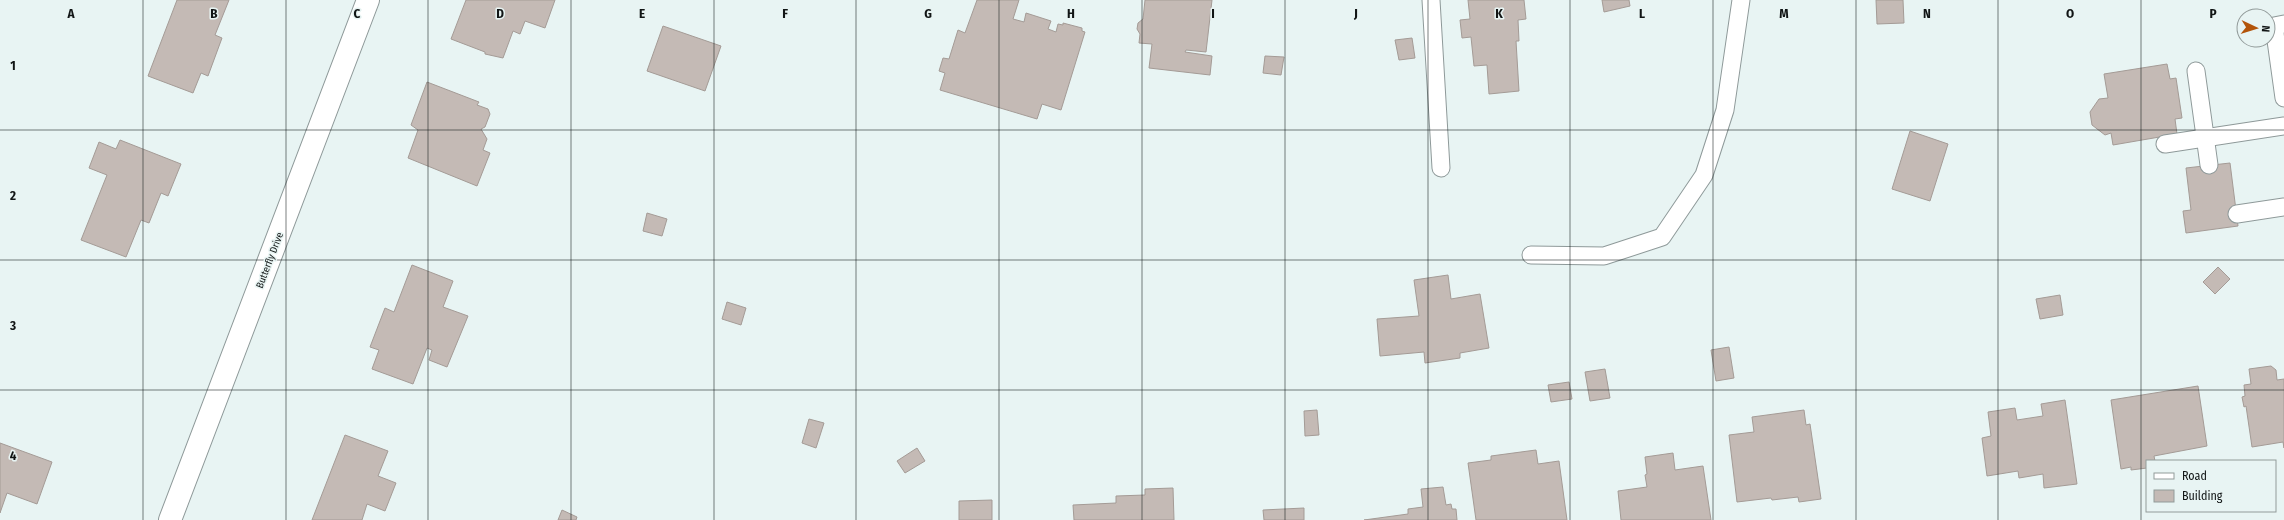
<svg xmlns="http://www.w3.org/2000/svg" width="2284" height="520" font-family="'Fira Sans Condensed',sans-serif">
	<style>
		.building { fill: #c4bab5; stroke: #a49b96 }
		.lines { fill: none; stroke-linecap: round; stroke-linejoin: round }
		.lane-casing { stroke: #8e9999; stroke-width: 19 }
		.secondary-casing { stroke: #8e9999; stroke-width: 24 }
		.lane { stroke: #fff; stroke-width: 17 }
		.secondary { stroke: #fff; stroke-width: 22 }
		.grid { fill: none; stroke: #111515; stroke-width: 1; stroke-opacity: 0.55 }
		.labels { text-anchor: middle; stroke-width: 3; stroke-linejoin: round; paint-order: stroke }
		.street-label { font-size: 10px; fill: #111515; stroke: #e8f4f3 }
		.grid-label { font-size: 13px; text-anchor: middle; font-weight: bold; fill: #111515; stroke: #e8f4f3; stroke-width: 3; stroke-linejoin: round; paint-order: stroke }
	</style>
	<rect width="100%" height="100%" fill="#e8f4f3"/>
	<!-- building -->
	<g class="building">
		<path d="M177 0H229L215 35 222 38 208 76 201 73 193 93 148 76Z"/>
		<path d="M466 0H555L545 28 525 21 520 34 513 31 503 58 485 54V52L451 39Z"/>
		<path d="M977 0H1019L1013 19 1024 22 1026 13 1051 21 1048 29 1056 32 1058 24 1063 25V23L1082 28V31L1085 32 1061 110 1042 104 1037 119 940 90 945 73 939 71 943 58 949 59 958 30 965 33Z"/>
		<path d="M1145 0H1212L1206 52 1186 50 1185 52 1212 56 1210 75 1149 68 1152 44 1139 43 1140 34 1137 29 1138 23 1143 19Z"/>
		<path d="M1468 0H1524L1526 19 1518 20 1519 41H1516L1519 91 1489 94 1487 65 1474 66 1471 37 1462 38 1460 20 1470 19Z"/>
		<path d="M1602 0H1629L1630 6 1604 12Z"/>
		<path d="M1876 0H1903L1904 23 1877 24Z"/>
		<path d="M663 26 721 46 705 91 647 71Z"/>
		<path d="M1412 38 1415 58 1399 60 1395 40Z"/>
		<path d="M1265 56 1284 57 1281 75 1263 73Z"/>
		<path d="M2167 64 2170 79 2176 78 2182 118 2175 119 2177 134 2113 145 2111 133 2105 135 2092 125 2090 112 2099 99 2108 98 2104 74Z"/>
		<path d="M427 82 479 102 477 105 488 109 490 114 485 127 481 129 487 139 483 150 490 153 477 186 408 158 418 130 411 125Z"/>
		<path d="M1910 131 1948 144 1930 201 1892 189Z"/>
		<path d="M120 140 181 164 168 196 161 193 149 223 141 220 126 257 81 240 107 175 89 168 99 142 116 149Z"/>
		<path d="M2230 163 2238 226 2186 233 2183 211 2191 210 2186 168Z"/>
		<path d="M647 213 667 219 662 236 643 231Z"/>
		<path d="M412 265 453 281 443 307 468 316 447 367 429 360 432 350 427 348 413 384 372 369 379 350 370 347 385 308 394 312Z"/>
		<path d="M2218 267 2230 279 2215 294 2203 282Z"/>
		<path d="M1448 275 1451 299 1480 294 1489 348 1460 353V358L1425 363 1424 352 1380 356 1377 319 1419 316 1414 280Z"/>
		<path d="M2060 295 2063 315 2040 319 2036 299Z"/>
		<path d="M727 302 746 308 741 325 722 319Z"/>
		<path d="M1729 347 1734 378 1716 381 1711 350Z"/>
		<path d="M2271 366 2276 370 2277 380 2284 379V448L2283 442 2252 447 2246 406 2244 407 2242 397 2245 396 2244 385 2251 384 2249 369Z"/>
		<path d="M1605 369 1610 398 1590 401 1585 372Z"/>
		<path d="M1569 382 1572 399 1551 402 1548 385Z"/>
		<path d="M2198 386 2207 446 2154 456 2155 461H2147V468L2131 470V467L2121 469 2111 400Z"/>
		<path d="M2065 400 2077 484 2044 488 2043 474 2019 478 2018 471 1987 476 1982 438 1991 436 1988 412 2015 408 2017 420 2043 416 2041 404Z"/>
		<path d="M1317 410 1319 435 1305 436 1304 411Z"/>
		<path d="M1804 410 1806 425 1810 424 1821 499 1799 502 1798 497 1772 500 1771 498 1737 502 1729 435 1754 432 1752 417Z"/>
		<path d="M809 419 824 423 816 448 802 443Z"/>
		<path d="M345 435 388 451 378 476 396 483 385 511 367 504 362 520H312Z"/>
		<path d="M0 443 52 462 37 504 7 493 0 513Z"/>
		<path d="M917 448 925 461 905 473 897 461Z"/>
		<path d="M1536 450 1538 464 1559 461 1567 520H1476L1468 463 1491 460V456Z"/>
		<path d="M1673 453 1675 470 1703 466 1711 520H1621L1618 491 1647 487 1645 475 1647 474 1645 457Z"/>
		<path d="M1443 487 1446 505 1451 504 1452 509H1456L1457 520H1364L1408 514V509L1423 507 1421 489Z"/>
		<path d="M1173 488 1174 520H1074L1073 505 1116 503V496L1145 495V489Z"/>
		<path d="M992 500V520H959V501Z"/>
		<path d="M1304 508V520H1264L1263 510Z"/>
		<path d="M562 510 577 517 576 520H558Z"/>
	</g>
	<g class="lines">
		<defs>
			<g id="lane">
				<path d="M1431 0 1441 168"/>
				<path d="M2284 24 2274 26 2284 98"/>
				<path d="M2196 71 2209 165"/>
				<path d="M2165 144 2284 126"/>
				<path d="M2237 214 2284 207"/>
				<path d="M1531 255 1604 256 1662 237 1704 175 1725 110 1741 0"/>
			</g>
			<path id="secondary" d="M170 520 368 0"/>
		</defs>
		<!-- lane casing -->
		<use href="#lane" class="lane-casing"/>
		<!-- secondary casing -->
		<use href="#secondary" class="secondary-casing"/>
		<!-- lane -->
		<use href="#lane" class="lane"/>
		<!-- secondary -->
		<use href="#secondary" class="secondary"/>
	</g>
	<!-- grid -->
	<path class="grid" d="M143 0V520M286 0V520M428 0V520M571 0V520M714 0V520M856 0V520M999 0V520M1142 0V520M1285 0V520M1428 0V520M1570 0V520M1713 0V520M1856 0V520M1998 0V520M2141 0V520M0 130H2284M0 260H2284M0 390H2284"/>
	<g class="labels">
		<!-- street labels -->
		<g class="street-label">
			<text transform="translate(269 260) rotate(-69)" y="4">Butterfly Drive</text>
		</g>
	</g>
	<g class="grid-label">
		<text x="71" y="18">A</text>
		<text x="214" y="18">B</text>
		<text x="357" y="18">C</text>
		<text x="500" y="18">D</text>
		<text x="642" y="18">E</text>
		<text x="785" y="18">F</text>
		<text x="928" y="18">G</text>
		<text x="1071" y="18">H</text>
		<text x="1213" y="18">I</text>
		<text x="1356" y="18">J</text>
		<text x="1499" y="18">K</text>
		<text x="1642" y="18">L</text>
		<text x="1784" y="18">M</text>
		<text x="1927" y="18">N</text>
		<text x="2070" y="18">O</text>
		<text x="2213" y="18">P</text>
		<text x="13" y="70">1</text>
		<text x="13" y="200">2</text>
		<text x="13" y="330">3</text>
		<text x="13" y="460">4</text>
	</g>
	<!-- legend -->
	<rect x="2146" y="460" width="130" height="52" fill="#e8f4f3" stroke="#929b9a"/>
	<rect x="2154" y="473" width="20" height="6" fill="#ffffff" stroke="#929b9a"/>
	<text x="2182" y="480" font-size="12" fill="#111515">Road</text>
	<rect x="2154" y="490" width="20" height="12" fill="#c4bab5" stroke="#929b9a"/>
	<text x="2182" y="500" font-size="12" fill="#111515">Building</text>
	<!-- north arrow -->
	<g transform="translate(2256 28) rotate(94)"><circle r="19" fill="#e8f4f3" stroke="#929b9a"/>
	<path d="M0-3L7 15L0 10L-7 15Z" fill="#b3540a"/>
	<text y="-6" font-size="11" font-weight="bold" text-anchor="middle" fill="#111515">N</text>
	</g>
</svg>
